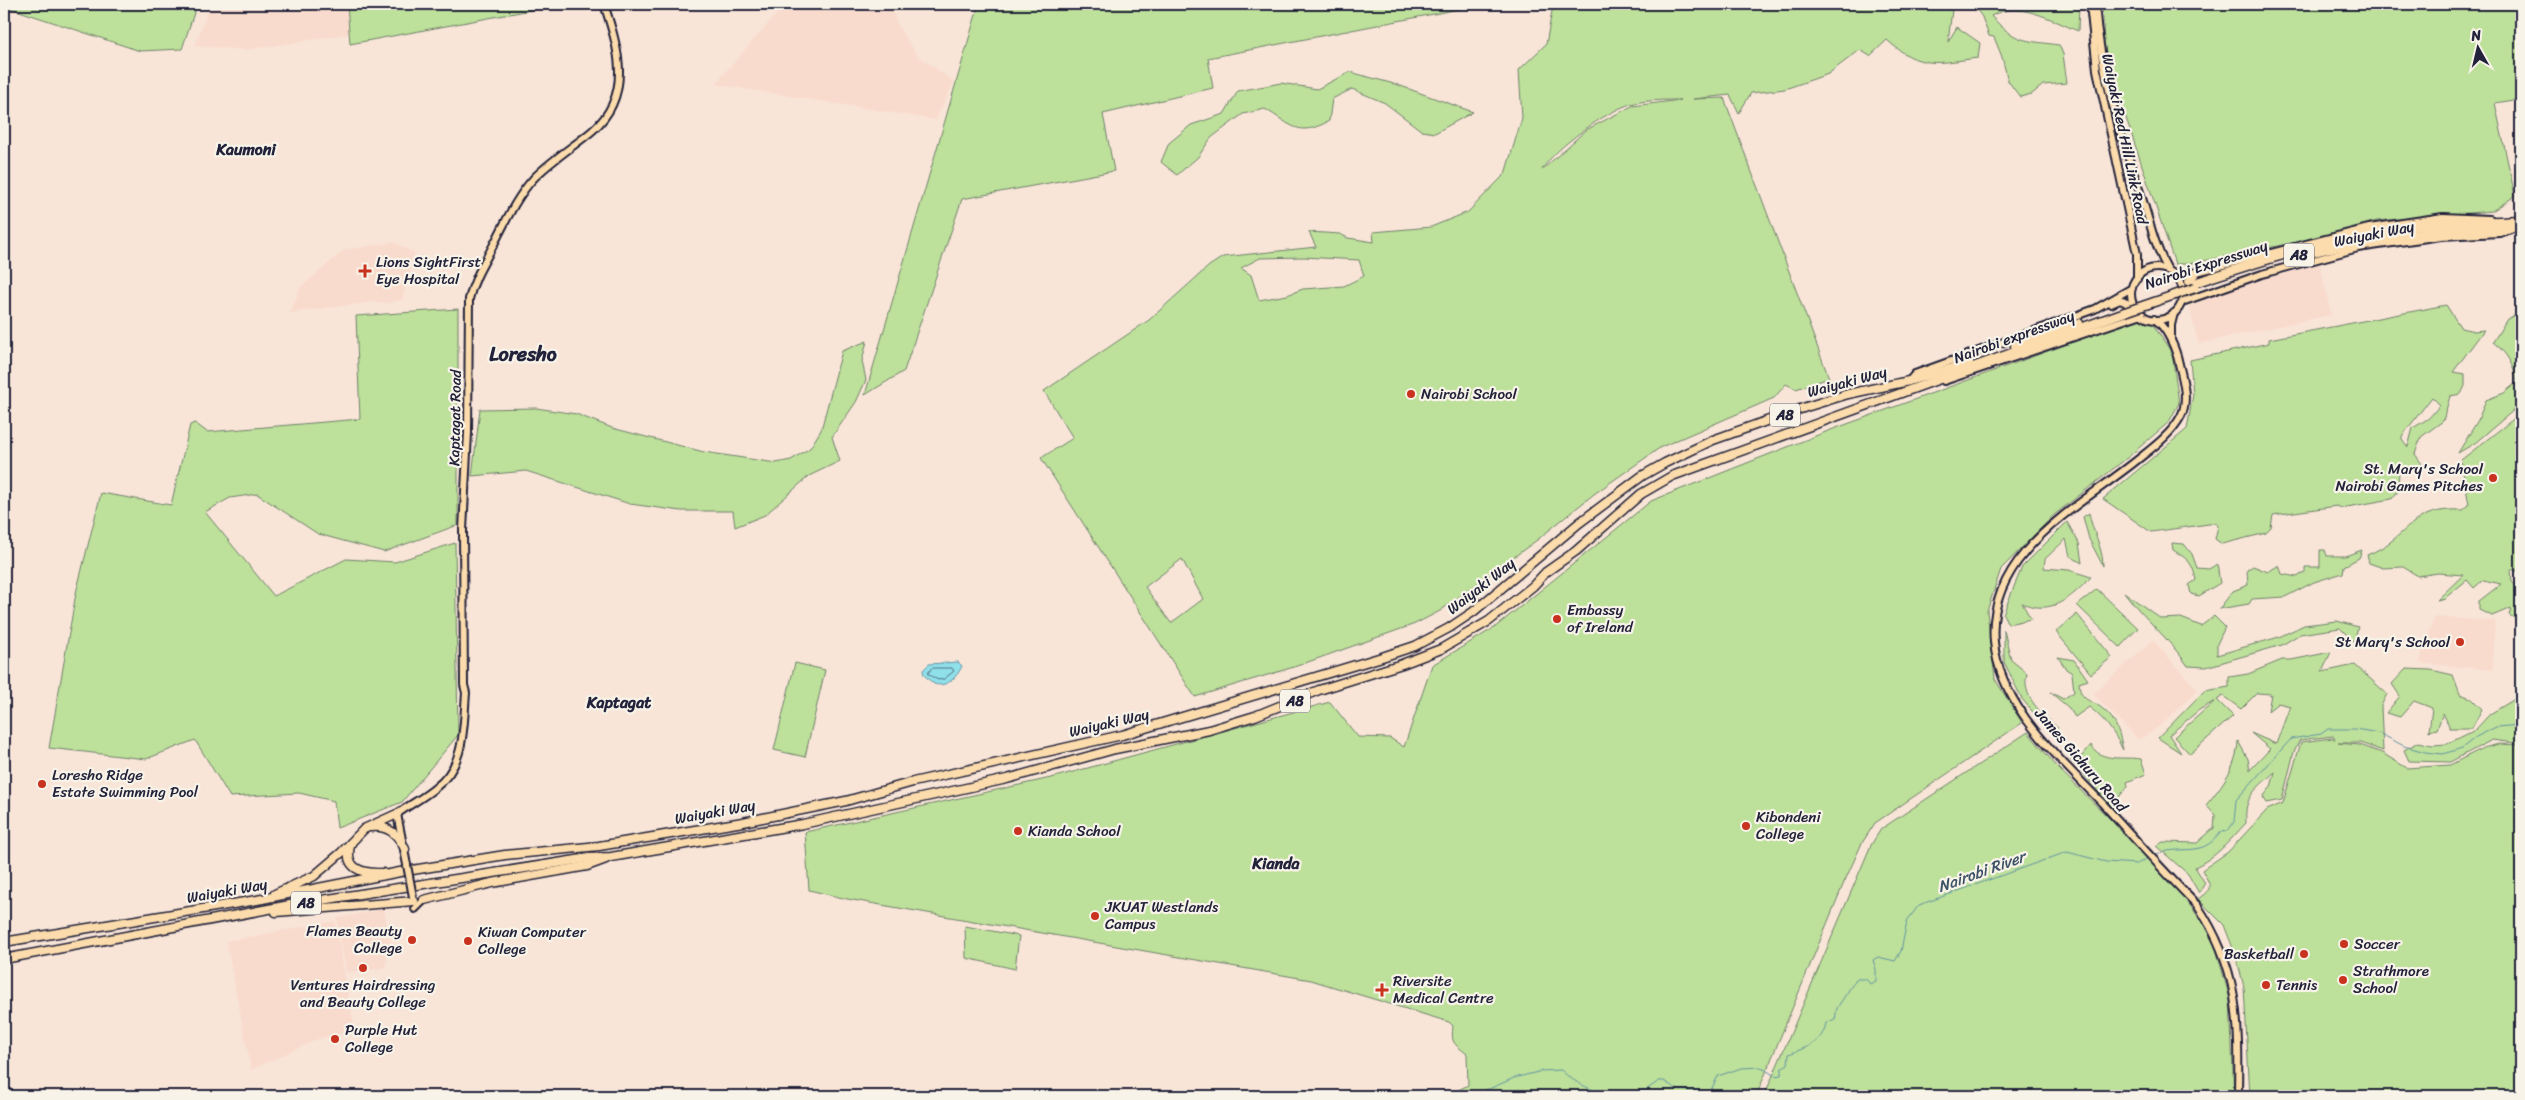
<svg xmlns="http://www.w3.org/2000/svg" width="2525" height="1100" font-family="Sriracha,sans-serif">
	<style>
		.built { fill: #f9dbcd }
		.green { fill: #bde09a; stroke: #70816a; fill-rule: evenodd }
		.water { fill: #90e0ea; stroke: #6494a4 }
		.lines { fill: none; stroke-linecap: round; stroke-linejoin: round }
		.shore { stroke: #4e6e81; stroke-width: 1 }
		.stream { stroke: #6494a4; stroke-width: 1 }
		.major-casing { stroke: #22223b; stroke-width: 10 }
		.highway-casing { stroke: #22223b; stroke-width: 11 }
		.major { stroke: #fcdcac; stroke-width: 6 }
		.highway { stroke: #fcdcac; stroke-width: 8 }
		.major-bridge-casing { stroke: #22223b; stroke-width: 10; stroke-linecap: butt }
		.highway-bridge-casing { stroke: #22223b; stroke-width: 11; stroke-linecap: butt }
		.major-bridge { stroke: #fcdcac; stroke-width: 6 }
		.highway-bridge { stroke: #fcdcac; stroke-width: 8 }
		.poi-dot { fill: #c8321e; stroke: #f7f3e8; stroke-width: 2 }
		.labels { text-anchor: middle; stroke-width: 4.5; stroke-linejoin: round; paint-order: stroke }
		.shield { fill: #f7f3e8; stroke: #62616f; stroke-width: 1 }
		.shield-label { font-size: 14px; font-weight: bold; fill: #22223b }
		.street-label { font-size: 15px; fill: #22223b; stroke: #f7f3e8 }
		.poi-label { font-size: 15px; fill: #22223b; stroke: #f7f3e8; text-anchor: start }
		.neighbourhood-label { font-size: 16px; font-weight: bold; fill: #22223b; stroke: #f7f3e8 }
		.water-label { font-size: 16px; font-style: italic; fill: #3e5267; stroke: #f7f3e8 }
		.district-label { font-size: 20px; font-weight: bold; fill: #22223b; stroke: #f7f3e8 }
	</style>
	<rect width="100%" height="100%" fill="#f8e5d8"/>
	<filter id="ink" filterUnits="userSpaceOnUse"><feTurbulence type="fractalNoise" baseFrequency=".02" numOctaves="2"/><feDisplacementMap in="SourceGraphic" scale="10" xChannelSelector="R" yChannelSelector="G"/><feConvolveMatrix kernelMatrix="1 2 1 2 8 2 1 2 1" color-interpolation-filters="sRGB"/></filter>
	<g filter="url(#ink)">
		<!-- built -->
		<g class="built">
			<path d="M210 4H346L349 34 246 50 195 46Z"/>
			<path d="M785 4H897L893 12 898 26 917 55 954 82 936 120 715 84Z"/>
			<path d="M394 242 415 253 402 300 388 303 374 302 290 313 300 288 344 250Z"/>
			<path d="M2320 263 2331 315 2198 344 2189 305 2202 297Z"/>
			<path d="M2434 617 2495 621 2493 670 2419 663Z"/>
			<path d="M2153 640 2198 690 2161 725 2139 740 2093 694Z"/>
			<path d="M384 909 391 945 385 967 381 969 346 972 337 918Z"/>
			<path d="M335 921 355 1031 318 1039 251 1070 226 941Z"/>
		</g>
		<!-- green -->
		<g class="green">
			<path d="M4 4H197L182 49 140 51 4 6Z"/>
			<path d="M347 4H563L350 44Z"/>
			<path d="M979 4H1485L1208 58 1213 88 1103 114 1114 171 962 199 904 371 865 395Z"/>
			<path d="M1550 4H1951L1938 7 1952 10 1948 42 1957 27 1980 43 1978 58C1937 63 1920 70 1887 40L1870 56 1860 50 1828 74 1785 89 1751 93 1739 113 1730 95 1693 99 1724 98 1829 378 1796 389 1786 384 1774 398 1661 447 1594 494 1537 540 1440 611 1415 624 1294 667 1195 697 1041 458 1073 438 1044 391 1149 320 1209 266 1223 257 1316 247 1309 232 1340 234 1348 238 1374 242 1373 232 1431 227 1468 212 1505 174 1522 118 1519 70 1546 44 1552 11ZM1681 100 1632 106 1586 130 1542 170C1553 149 1608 110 1631 104 1645 100 1666 100 1681 100ZM1303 257 1359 260 1364 276 1344 286 1303 289 1287 295 1259 300 1251 275 1241 268 1260 258ZM1182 559 1203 599 1171 623 1145 587Z"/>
			<path d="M2000 4H2079L2078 31C2051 20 2019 0 1991 16 2016 43 2024 40 2059 45L2063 54 2067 83 2043 85 2032 94 2020 97 2008 81 2002 57 1994 37 1989 36 1982 17 1975 7Z"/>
			<path d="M2102 4H2521V99L2495 103 2515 196 2492 211 2377 221 2292 243 2189 264H2175L2110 70 2104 44Z"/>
			<path d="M1350 72 1398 85 1473 112 1435 133 1422 131 1385 103 1352 89 1332 99 1329 121C1298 138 1292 125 1265 109L1243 114 1211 138 1198 157 1177 175 1161 162 1169 143 1191 125 1224 114 1238 91 1281 83 1317 89Z"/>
			<path d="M2446 305 2461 328 2474 331 2484 330 2453 372 2465 374V386L2461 394 2450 396 2443 421 2421 437 2415 454 2424 467 2399 470 2398 491 2392 499 2341 508 2337 506 2273 515 2271 528 2266 533 2222 544 2215 539 2218 526 2216 523 2151 532 2103 499 2187 429 2193 394 2190 360 2269 343V339ZM2432 397 2440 405 2429 418 2413 428 2408 447 2402 439V436Z"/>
			<path d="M458 309V525L384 552 318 534 257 494 230 498 205 512 274 596 346 559 395 562 455 543 458 735 402 802 337 828 334 801 299 793 230 797 195 740 146 759 49 748 76 593 101 493 171 505 190 425 195 423 207 432 360 419 356 316Z"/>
			<path d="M2521 312V404L2475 443 2458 453 2478 420 2486 400 2504 393 2517 382C2513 364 2507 353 2493 342L2507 319Z"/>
			<path d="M2139 318 2152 323 2172 353 2179 403 2169 422 2127 458 2054 515 2001 569 1987 611 1995 679 2022 723 1875 823 1862 843 1843 885 1757 1094H1765L1871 845 1881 829 2028 732 2058 768 2112 821 2187 901 2202 922 2215 945 2230 999 2234 1096H1447L1468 1085 1467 1054C1453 1043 1451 1043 1453 1026L1449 1022 1311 980 847 899 809 890 805 832 1051 778 1330 702 1358 737 1390 738 1404 747 1432 665 1494 628 1651 501 1828 431Z"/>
			<path d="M867 341 862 361 866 380 856 402 832 437 840 461 809 476 765 515 735 527 733 511H681L630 504 526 471 472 476 480 409 536 408 576 414 612 428 704 452 776 463 791 460 810 448 821 430 842 351Z"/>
			<path d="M2521 413V573L2511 569 2512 582 2521 589V630L2518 620 2509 615 2511 608 2492 616 2479 610V601L2501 584 2483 580 2474 588 2467 580 2445 598 2437 600 2463 575 2438 573 2418 576 2403 567 2383 568 2369 563 2367 555C2411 537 2408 507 2463 510L2469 505 2461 460Z"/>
			<path d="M2089 513C2092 531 2103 547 2103 566L2089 539 2083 517Z"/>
			<path d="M2067 522 2079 543 2082 563 2070 556 2066 539 2045 559 2044 568 2069 570 2091 577C2072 597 2052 616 2022 603L2031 619 2008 624 2003 614 2022 567Z"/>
			<path d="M2172 543 2184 544 2192 554 2197 568 2209 569 2217 564 2220 583 2199 596 2191 594 2189 585 2196 580C2192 562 2189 560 2173 550Z"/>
			<path d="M2320 550H2325L2327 556H2345L2362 550 2359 558 2344 566 2343 573 2314 582 2285 597 2252 599 2249 604 2219 609 2233 591 2248 585 2247 570 2253 566 2268 572 2279 565 2282 574 2297 577 2305 572V567H2320Z"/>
			<path d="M2097 589 2138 628 2120 647 2077 605Z"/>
			<path d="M2124 592 2161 619 2181 618 2201 626 2214 616 2225 627 2217 644V655L2279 637 2304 625 2337 621 2358 627 2354 642 2340 628 2300 634 2282 645 2206 667 2188 666C2168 637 2144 619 2124 592Z"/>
			<path d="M2077 614 2112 657 2091 674 2056 632Z"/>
			<path d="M2004 630 2011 660 2027 673C2021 697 2041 713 2058 728L2047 729 2022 699 2004 662Z"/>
			<path d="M2331 652 2322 672 2355 665 2387 694 2381 706 2383 751 2360 743H2338L2360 745 2382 753 2407 768 2450 765 2483 748 2499 744 2521 745V1096H2250L2244 987 2236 956 2224 925 2198 899C2214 887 2211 887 2202 870L2228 852 2267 810 2283 803 2301 742 2332 738 2335 740 2333 736 2300 740 2294 752 2282 800 2267 803 2263 797 2271 787 2275 772C2255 790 2244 795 2246 823 2230 840 2217 857 2195 867L2205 883 2199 893 2188 874 2156 846 2163 842 2197 843 2214 828 2215 815 2206 805C2222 786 2237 766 2238 741L2248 759 2250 770 2270 749 2251 733 2276 744 2290 706 2278 703 2268 711 2271 694 2257 693 2241 709 2223 696 2217 700 2233 716 2190 754 2174 737 2215 701 2199 710 2169 735 2181 753 2158 738 2204 691 2229 687V677L2248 674 2282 660H2291Z"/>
			<path d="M2058 657 2074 660 2088 680 2079 683C2080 702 2091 699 2103 709 2117 720 2120 735 2123 750 2114 732 2105 719 2089 707L2075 717 2069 708 2050 692 2063 699 2074 692 2072 673 2066 669Z"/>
			<path d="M795 663 825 670 805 757 774 750Z"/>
			<path d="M2406 669 2431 670 2453 675 2460 694 2471 698 2482 709 2472 728H2450L2443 713 2437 729 2429 731 2432 708 2414 701 2400 717 2386 713 2400 696 2392 684Z"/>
			<path d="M2521 685V744L2492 740 2450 762 2409 761 2404 750 2419 742 2432 745 2447 744 2475 730 2490 714 2518 697Z"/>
			<path d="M2091 745C2101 763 2123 756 2141 759L2146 774 2127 782 2128 786 2119 797 2116 811 2069 758 2082 756Z"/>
			<path d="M965 926 1019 936 1015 969 966 958Z"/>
		</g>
		<!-- water -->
		<path class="water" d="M958 662 962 666C957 677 947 688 934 684L924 675 923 670 929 664Z"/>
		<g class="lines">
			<!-- shore -->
			<path class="shore" d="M932 668H952L954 671 944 679 938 680 928 674Z"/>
			<!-- stream -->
			<g class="stream">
				<path d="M2154 855C2182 843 2200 860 2221 832L2228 831 2234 822 2236 800 2291 739 2321 734 2328 729H2355L2379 733 2404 746 2425 752 2443 754 2462 748 2476 737 2496 727 2521 725"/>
				<path d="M1463 1096 1489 1089 1514 1078 1542 1071 1561 1070C1575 1084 1595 1092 1614 1096"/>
				<path d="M1626 1096 1632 1092 1646 1090 1659 1081H1664L1678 1090 1710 1092 1718 1076 1741 1068 1761 1067 1775 1076 1781 1075 1782 1068 1788 1064 1789 1054C1806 1047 1822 1045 1826 1023L1835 1019 1837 1008 1856 979H1866L1870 984 1876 981V969L1873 960 1878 957 1895 961 1901 951 1907 921 1919 905 2067 852 2106 862 2137 864 2148 858"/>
			</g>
			<defs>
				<g id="major">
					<path d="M2090 4 2097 70 2137 254V279"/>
					<path d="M2095 4C2100 72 2120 134 2142 198 2150 223 2155 247 2168 270"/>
					<circle cx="2157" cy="294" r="26"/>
					<path d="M2177 277 2369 228 2443 217 2490 219"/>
					<path d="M2191 292 2188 281 2196 274"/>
					<path d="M2182 302 2262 274 2358 248 2441 236 2500 233 2513 228"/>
					<path d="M2111 304 2120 300 2127 303 2129 315"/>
					<path d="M2154 319C2167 327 2176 349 2179 364 2183 380 2189 400 2181 416 2171 435 2152 448 2136 461 2077 508 1986 554 1994 642 2000 708 2062 760 2104 805 2135 839 2165 873 2197 905 2240 968 2239 1023 2238 1096"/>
					<path d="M2171 340V325L2174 313"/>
					<path d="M1909 381 1915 374 2095 309 2132 288"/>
					<path d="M1944 381 2142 314"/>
					<path d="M407 865 397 814C409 805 423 798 435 788 466 765 463 727 466 693L464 685 463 530 468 433 469 299C474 278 484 263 494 244 506 221 516 198 533 179 550 161 573 147 592 131 634 95 618 47 604 4"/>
					<path d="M415 909 424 900"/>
				</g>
				<g id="highway">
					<path d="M2309 253C2380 236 2449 227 2521 227"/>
					<path d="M2194 283C2261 261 2329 239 2400 228 2440 222 2481 222 2521 220"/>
					<path d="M2015 346 2079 323"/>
					<path d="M371 827C388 825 398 834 405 849"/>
					<path d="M351 843C342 869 363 874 383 873"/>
					<path d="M275 894 314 876 341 853 364 829 397 814"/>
					<path d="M424 900 492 883 587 866 606 859"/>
					<path d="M276 912 414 901"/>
					<path d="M4 942 257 900 400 872 505 855 599 846 743 822 846 801 913 782 1122 735 1382 657 1415 646 1449 628 1473 612 1579 523 1642 476 1665 463 1713 440 1806 407 1848 394 1909 381 1969 363"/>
					<path d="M4 959 290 905 589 858 611 857 803 824 1007 779 1115 749 1209 730 1255 716 1319 690 1402 664 1441 649 1489 621 1533 586 1546 572 1576 551 1641 494 1672 476 2125 312"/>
				</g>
			</defs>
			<!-- major casing -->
			<use href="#major" class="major-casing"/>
			<!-- highway casing -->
			<use href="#highway" class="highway-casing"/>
			<!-- major -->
			<use href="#major" class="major"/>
			<!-- highway -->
			<use href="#highway" class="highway"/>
			<defs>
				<path id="major-bridge" d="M407 865 413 897"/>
				<path id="highway-bridge" d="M2125 312 2195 288"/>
			</defs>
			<!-- major-bridge casing -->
			<use href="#major-bridge" class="major-bridge-casing"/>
			<!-- highway-bridge casing -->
			<use href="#highway-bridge" class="highway-bridge-casing"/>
			<!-- major-bridge -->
			<use href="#major-bridge" class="major-bridge"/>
			<!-- highway-bridge -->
			<use href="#highway-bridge" class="highway-bridge"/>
		</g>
	</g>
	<!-- markers -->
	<g class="poi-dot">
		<path d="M362.5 263.5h5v5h5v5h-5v5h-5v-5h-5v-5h5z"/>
		<circle cx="1411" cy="394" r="5"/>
		<circle cx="2493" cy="478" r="5"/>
		<circle cx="1557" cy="619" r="5"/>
		<circle cx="2460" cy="642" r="5"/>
		<circle cx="42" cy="784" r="5"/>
		<circle cx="1746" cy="826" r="5"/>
		<circle cx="1018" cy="831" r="5"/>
		<circle cx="1095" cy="916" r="5"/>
		<circle cx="412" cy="940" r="5"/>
		<circle cx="468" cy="941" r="5"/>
		<circle cx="2344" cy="944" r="5"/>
		<circle cx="2304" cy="954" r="5"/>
		<circle cx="363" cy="968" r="5"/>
		<circle cx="2343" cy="980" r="5"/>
		<circle cx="2266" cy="985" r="5"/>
		<path d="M1379.5 982.5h5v5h5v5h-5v5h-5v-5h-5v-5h5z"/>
		<circle cx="335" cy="1039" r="5"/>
	</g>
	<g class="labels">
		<!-- shield labels -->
		<g class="shield">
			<rect x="2284" y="243.5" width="30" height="23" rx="4"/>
			<rect x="1770" y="403.5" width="30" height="23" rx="4"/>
			<rect x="1280" y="689.5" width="30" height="23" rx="4"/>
			<rect x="291" y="891.5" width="30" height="23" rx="4"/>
		</g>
		<g class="shield-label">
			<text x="2299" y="260">A8</text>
			<text x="1785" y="420">A8</text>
			<text x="1295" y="706">A8</text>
			<text x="306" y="908">A8</text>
		</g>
		<!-- street labels -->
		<g class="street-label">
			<text transform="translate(2125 139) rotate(78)" y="5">Waiyaki Red Hill Link Road</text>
			<text transform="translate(2374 234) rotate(-11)" y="5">Waiyaki Way</text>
			<text transform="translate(2206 265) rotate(-18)" y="5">Nairobi Expressway</text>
			<text transform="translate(2014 337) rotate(-20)" y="5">Nairobi expressway</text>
			<text transform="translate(1847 382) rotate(-15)" y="5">Waiyaki Way</text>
			<text transform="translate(455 418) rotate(-89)" y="5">Kaptagat Road</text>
			<text transform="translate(1481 586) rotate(-38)" y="5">Waiyaki Way</text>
			<text transform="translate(1109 723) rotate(-13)" y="5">Waiyaki Way</text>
			<text transform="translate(2081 760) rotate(49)" y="5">James Gichuru Road</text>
			<text transform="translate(715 812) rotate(-10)" y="5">Waiyaki Way</text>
			<text transform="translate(227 891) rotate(-10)" y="5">Waiyaki Way</text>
		</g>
		<!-- poi labels -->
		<g class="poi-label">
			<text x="376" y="267">Lions SightFirst<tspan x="376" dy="17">Eye Hospital</tspan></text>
			<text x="1421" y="399">Nairobi School</text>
			<text x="2483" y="474" text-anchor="end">St. Mary's School<tspan x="2483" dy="17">Nairobi Games Pitches</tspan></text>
			<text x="1567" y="615">Embassy<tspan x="1567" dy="17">of Ireland</tspan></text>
			<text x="2450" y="647" text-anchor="end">St Mary's School</text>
			<text x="52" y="780">Loresho Ridge<tspan x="52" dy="17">Estate Swimming Pool</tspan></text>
			<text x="1756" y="822">Kibondeni<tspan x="1756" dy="17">College</tspan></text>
			<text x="1028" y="836">Kianda School</text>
			<text x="1105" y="912">JKUAT Westlands<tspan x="1105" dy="17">Campus</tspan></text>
			<text x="402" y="936" text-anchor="end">Flames Beauty<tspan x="402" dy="17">College</tspan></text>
			<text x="478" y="937">Kiwan Computer<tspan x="478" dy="17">College</tspan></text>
			<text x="2354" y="949">Soccer</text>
			<text x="2294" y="959" text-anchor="end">Basketball</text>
			<text x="2353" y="976">Strathmore<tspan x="2353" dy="17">School</tspan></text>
			<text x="1393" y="986">Riversite<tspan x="1393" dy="17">Medical Centre</tspan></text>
			<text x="363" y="990" text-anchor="middle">Ventures Hairdressing<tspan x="363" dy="17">and Beauty College</tspan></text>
			<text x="2276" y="990">Tennis</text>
			<text x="345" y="1035">Purple Hut<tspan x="345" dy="17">College</tspan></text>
		</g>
		<!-- neighbourhood labels -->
		<g class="neighbourhood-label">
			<text x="246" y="155">Kaumoni</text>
			<text x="619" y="708">Kaptagat</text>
			<text x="1276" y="869">Kianda</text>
		</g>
		<!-- water labels -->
		<g class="water-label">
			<text transform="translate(1981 871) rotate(-20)" y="6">Nairobi River</text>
		</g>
		<!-- district labels -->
		<g class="district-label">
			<text x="523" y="361">Loresho</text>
		</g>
	</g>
	<!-- margin -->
	<rect width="2525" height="1100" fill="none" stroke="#f7f3e8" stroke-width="20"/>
	<rect x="10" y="10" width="2505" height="1080" fill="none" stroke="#22223b" stroke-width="2" filter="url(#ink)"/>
	<!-- north arrow -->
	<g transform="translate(2478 48) rotate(352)" stroke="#f7f3e8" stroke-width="4" paint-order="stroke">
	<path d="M0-4L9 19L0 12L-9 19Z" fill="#22223b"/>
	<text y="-8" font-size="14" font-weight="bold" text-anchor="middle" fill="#22223b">N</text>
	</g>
</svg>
